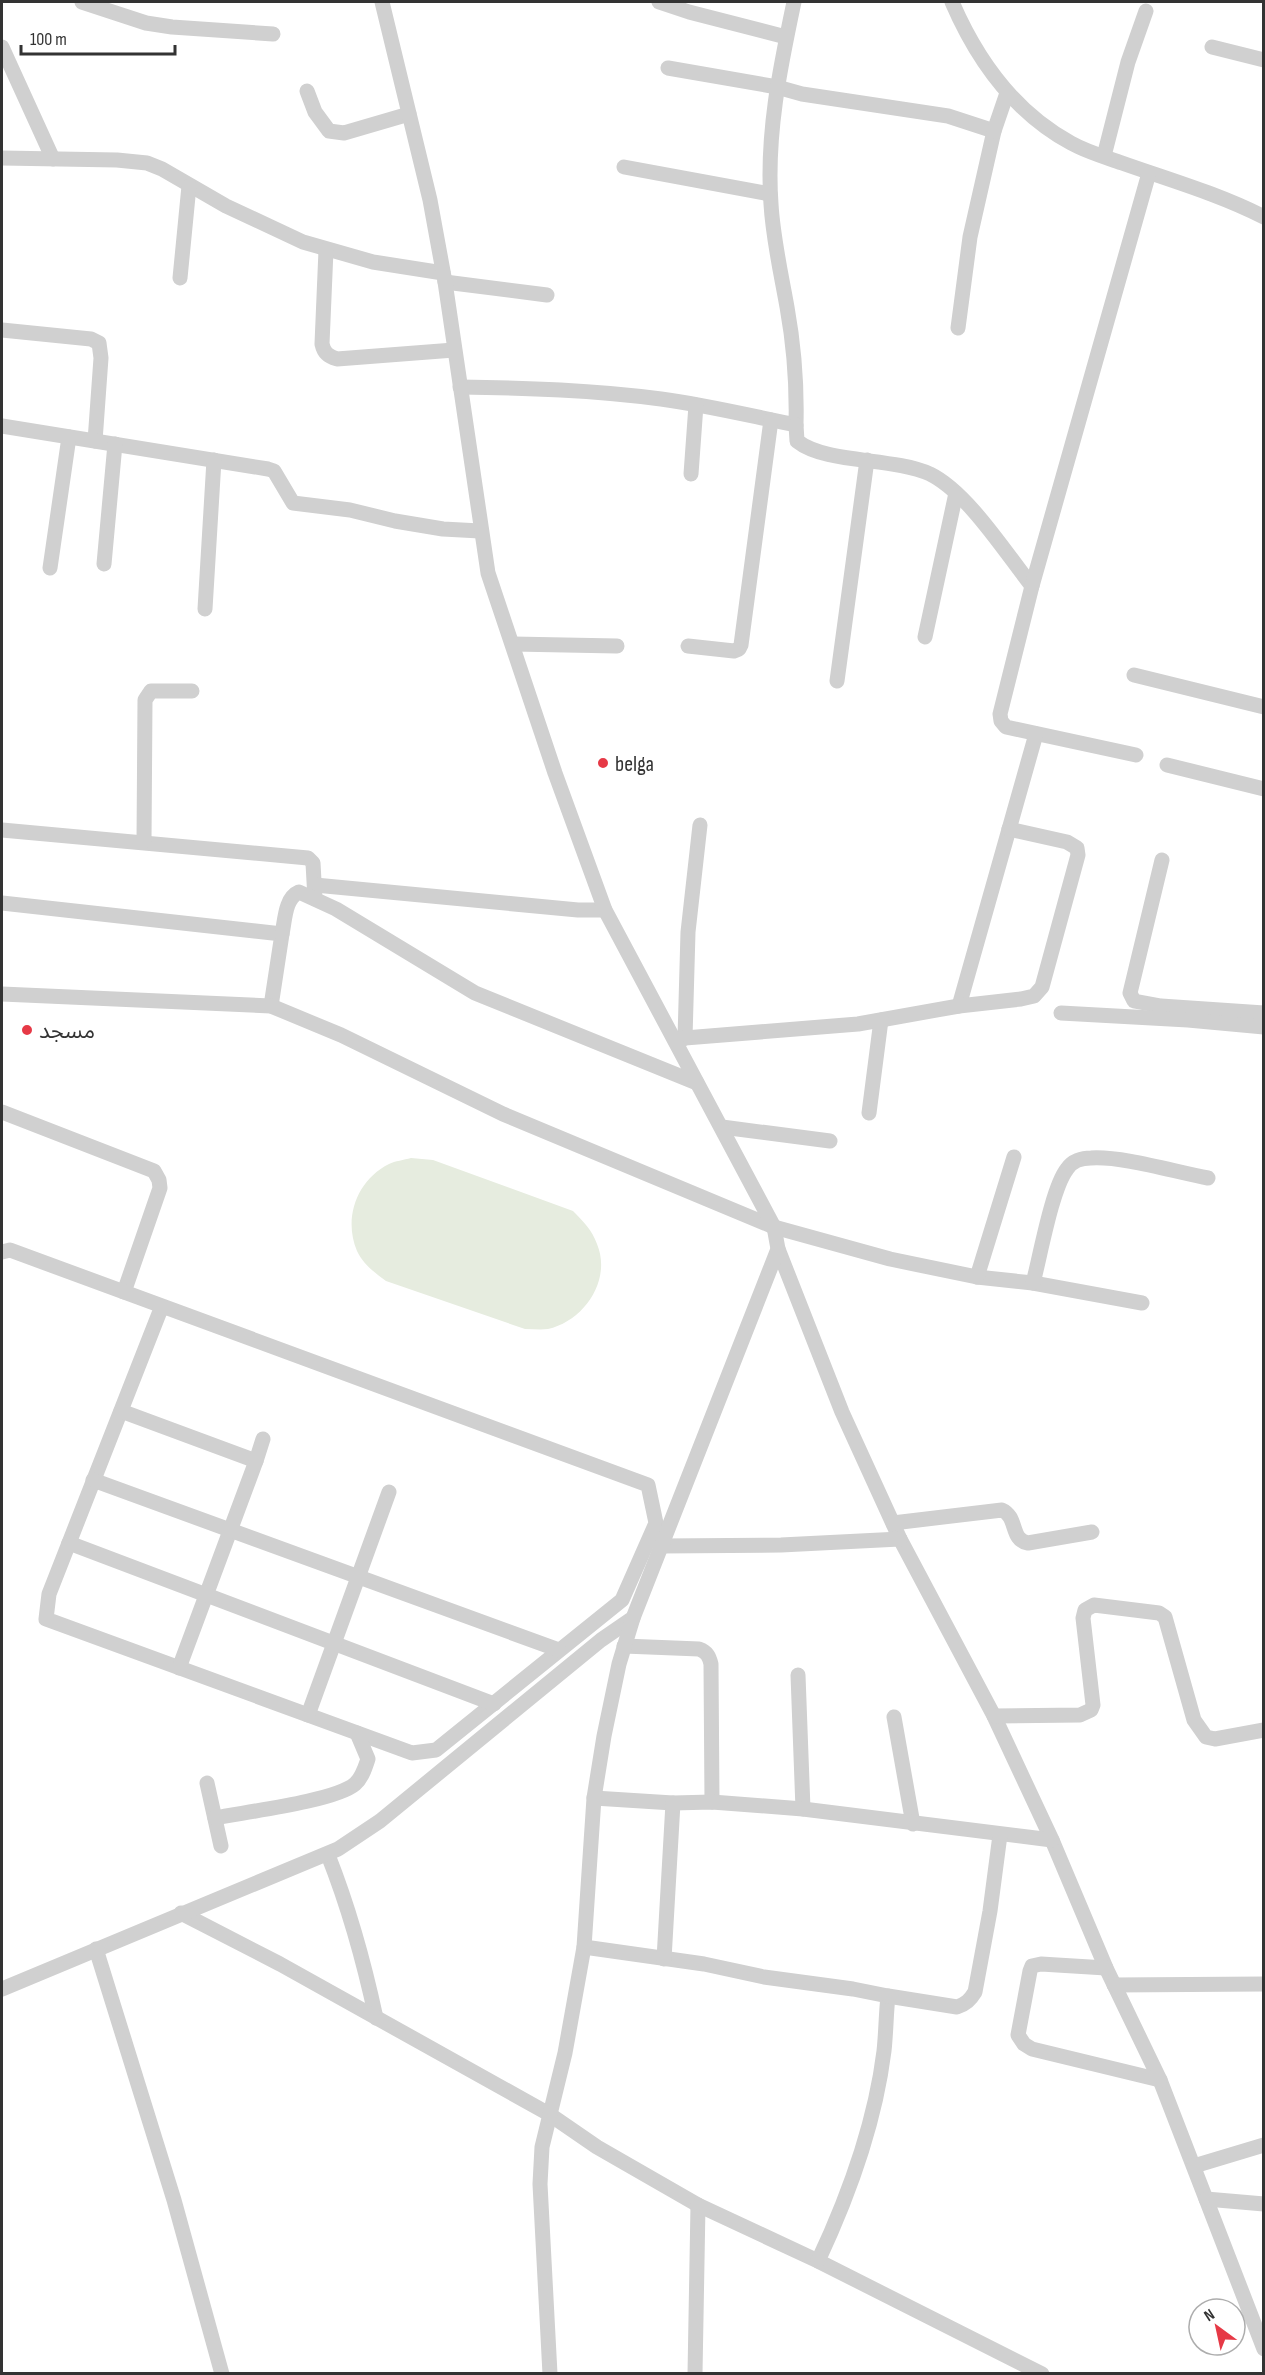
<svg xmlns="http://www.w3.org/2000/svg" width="1265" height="2375" font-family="'Sofia Sans Condensed','Noto Sans Arabic',sans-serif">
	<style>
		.green { fill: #e6ecdf }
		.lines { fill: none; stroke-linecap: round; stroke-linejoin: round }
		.minor { stroke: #d0d0d0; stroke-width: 15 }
		.poi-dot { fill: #e63946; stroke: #fff; stroke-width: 2 }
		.labels { text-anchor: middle; stroke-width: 6; stroke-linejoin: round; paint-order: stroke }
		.poi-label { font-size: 22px; fill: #333; stroke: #fff; text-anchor: start }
	</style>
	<rect width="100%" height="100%" fill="#fff"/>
	<!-- green -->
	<path class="green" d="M411 1158 433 1160 573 1211C583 1221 592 1230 597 1244 612 1280 584 1321 548 1329 541 1330 533 1329 525 1329L386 1281C375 1273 363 1264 357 1251 343 1218 357 1180 389 1164 395 1161 404 1160 411 1158Z"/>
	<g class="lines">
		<!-- minor -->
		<g class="minor">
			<path d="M82 2 146 23 172 27 273 34"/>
			<path d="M659 2 689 12 786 37"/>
			<path d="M952 2C977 60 1014 112 1071 143 1087 152 1105 157 1122 163 1170 180 1219 194 1264 217"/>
			<path d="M2 47 53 159"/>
			<path d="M1212 47 1264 60"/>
			<path d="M668 68 777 87 802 94 948 116 994 131 970 237 958 328"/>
			<path d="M307 91 315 112 329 131 344 133 409 114"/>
			<path d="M994 131 1007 93"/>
			<path d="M1104 156 1128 62 1146 11"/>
			<path d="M2 158 117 160 147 163 162 169 226 206 303 242 373 262 443 273"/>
			<path d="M624 167 770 194"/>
			<path d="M326 250 322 344C324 353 328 356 337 359L454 350"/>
			<path d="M180 278 189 186"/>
			<path d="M445 282 547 295"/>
			<path d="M2 330 91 339 99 343 101 358 95 441"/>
			<path d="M460 387C529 388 592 390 661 399 706 405 751 416 796 425 797 386 794 346 787 307 781 273 773 239 771 204 766 135 780 68 794 2"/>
			<path d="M796 425 797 441C826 464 892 457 930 474 967 492 1005 552 1032 586"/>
			<path d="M2 426 268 469 274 471 293 503 350 510 395 521 443 529 480 531"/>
			<path d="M691 474 696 405"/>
			<path d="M104 564 115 444"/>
			<path d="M50 568 69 437"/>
			<path d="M205 609 214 460"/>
			<path d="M925 637 956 493"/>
			<path d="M513 644 617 646"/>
			<path d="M688 646 734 651 739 649 741 645 771 420"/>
			<path d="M1134 675 1264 707"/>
			<path d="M837 681 867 460"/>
			<path d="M1136 755 1006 727 1001 721 1000 714 1032 586 1149 173"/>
			<path d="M1167 765 1264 789"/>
			<path d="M2 830 308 858 313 863 315 899"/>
			<path d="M144 841 145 700 151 691H192"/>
			<path d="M1162 860 1130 993 1134 1001 1161 1006 1264 1013"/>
			<path d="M315 885 578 910H605"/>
			<path d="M2 903 282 934 271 1006"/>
			<path d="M282 934C285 920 285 898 299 892L336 909 475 993 697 1083"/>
			<path d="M2 994 271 1006 341 1035 503 1114 774 1227 890 1259 977 1277 1033 1283 1142 1303"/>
			<path d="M959 1006 1036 734"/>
			<path d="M1061 1013 1188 1020 1264 1027"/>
			<path d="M685 1038 688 932 700 825"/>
			<path d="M677 1043 685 1038 858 1024 959 1006 1021 999 1034 996 1042 987 1078 855 1077 848 1067 842 1009 829"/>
			<path d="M2 1112 154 1171 159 1180 160 1188 124 1292"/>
			<path d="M869 1113 881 1020"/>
			<path d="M722 1127 830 1141"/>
			<path d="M778 1249 842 1412 900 1539 994 1716 1052 1840 1106 1968 1160 2080 1264 2349"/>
			<path d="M2 1252 10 1250 648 1485 656 1523 622 1600 436 1750 412 1753 46 1619 49 1594 162 1306"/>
			<path d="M977 1277 1014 1157"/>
			<path d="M1033 1283C1040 1257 1052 1188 1067 1169 1072 1161 1082 1158 1091 1158 1123 1156 1175 1172 1208 1178"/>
			<path d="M121 1411 256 1461 179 1668"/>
			<path d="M256 1461 263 1439"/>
			<path d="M93 1480 559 1650"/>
			<path d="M893 1523 1002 1510C1018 1517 1010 1540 1028 1543L1092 1532"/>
			<path d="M69 1543 494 1704"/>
			<path d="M661 1546 781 1545 900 1539"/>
			<path d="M624 1646 699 1649C707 1652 709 1656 711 1664L712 1802"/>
			<path d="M798 1675 803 1809"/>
			<path d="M308 1715 389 1492"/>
			<path d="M994 1716 1080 1715 1091 1710 1093 1705 1083 1618 1085 1610 1094 1605 1159 1613 1165 1617 1194 1720 1206 1737 1215 1739 1264 1730"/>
			<path d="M894 1717 913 1824"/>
			<path d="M207 1783 221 1846"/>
			<path d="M594 1798 673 1803 712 1802 803 1809 1052 1840"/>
			<path d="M215 1818C245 1812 335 1801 355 1784 362 1778 365 1768 368 1759L357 1733"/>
			<path d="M328 1855C349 1908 364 1962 376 2018"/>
			<path d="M181 1913 280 1964 549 2114 597 2147 698 2205 818 2261 1042 2374"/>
			<path d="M584 1947 704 1964 764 1977 853 1989 888 1996C886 2014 886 2033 884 2051 875 2124 849 2195 818 2261"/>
			<path d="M96 1949 174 2200 222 2374"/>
			<path d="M664 1959 673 1803"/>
			<path d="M1106 1968 1041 1964 1032 1966 1030 1971 1018 2035 1024 2044 1032 2049 1160 2080"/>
			<path d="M1114 1985 1264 1984"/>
			<path d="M2 1989 338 1849 380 1821 601 1640 633 1618 778 1249 774 1227 605 910 555 773 488 573 445 282 430 200 382 2"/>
			<path d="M888 1996 957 2007C966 2004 970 2000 975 1992L990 1911 1000 1835"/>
			<path d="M1194 2166 1264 2145"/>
			<path d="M1206 2199 1264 2204"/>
			<path d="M550 2374 540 2184 542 2147 565 2053 584 1947 594 1798 604 1736 619 1664 633 1618"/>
			<path d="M695 2374 698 2205"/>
		</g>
	</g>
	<!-- markers -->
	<g class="poi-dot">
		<circle cx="603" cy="763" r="6"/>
		<circle cx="27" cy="1030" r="6"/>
	</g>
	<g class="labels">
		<!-- poi labels -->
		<g class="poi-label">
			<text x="615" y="771">belga</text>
			<text x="39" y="1038">مسجد</text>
		</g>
	</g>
	<!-- border -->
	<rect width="1265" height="2375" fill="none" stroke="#333333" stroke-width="6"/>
	<!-- north arrow -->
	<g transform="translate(1217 2327) rotate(327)"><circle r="28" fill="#ffffff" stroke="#adadad" stroke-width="1.5"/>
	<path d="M0-4.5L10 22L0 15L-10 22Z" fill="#e63946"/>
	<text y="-9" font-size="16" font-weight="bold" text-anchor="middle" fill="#333333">N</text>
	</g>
	<!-- scale -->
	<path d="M21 45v9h154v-9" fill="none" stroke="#333333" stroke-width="3"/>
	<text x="30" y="45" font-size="18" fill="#333333" stroke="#ffffff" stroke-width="4.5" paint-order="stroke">100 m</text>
</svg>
